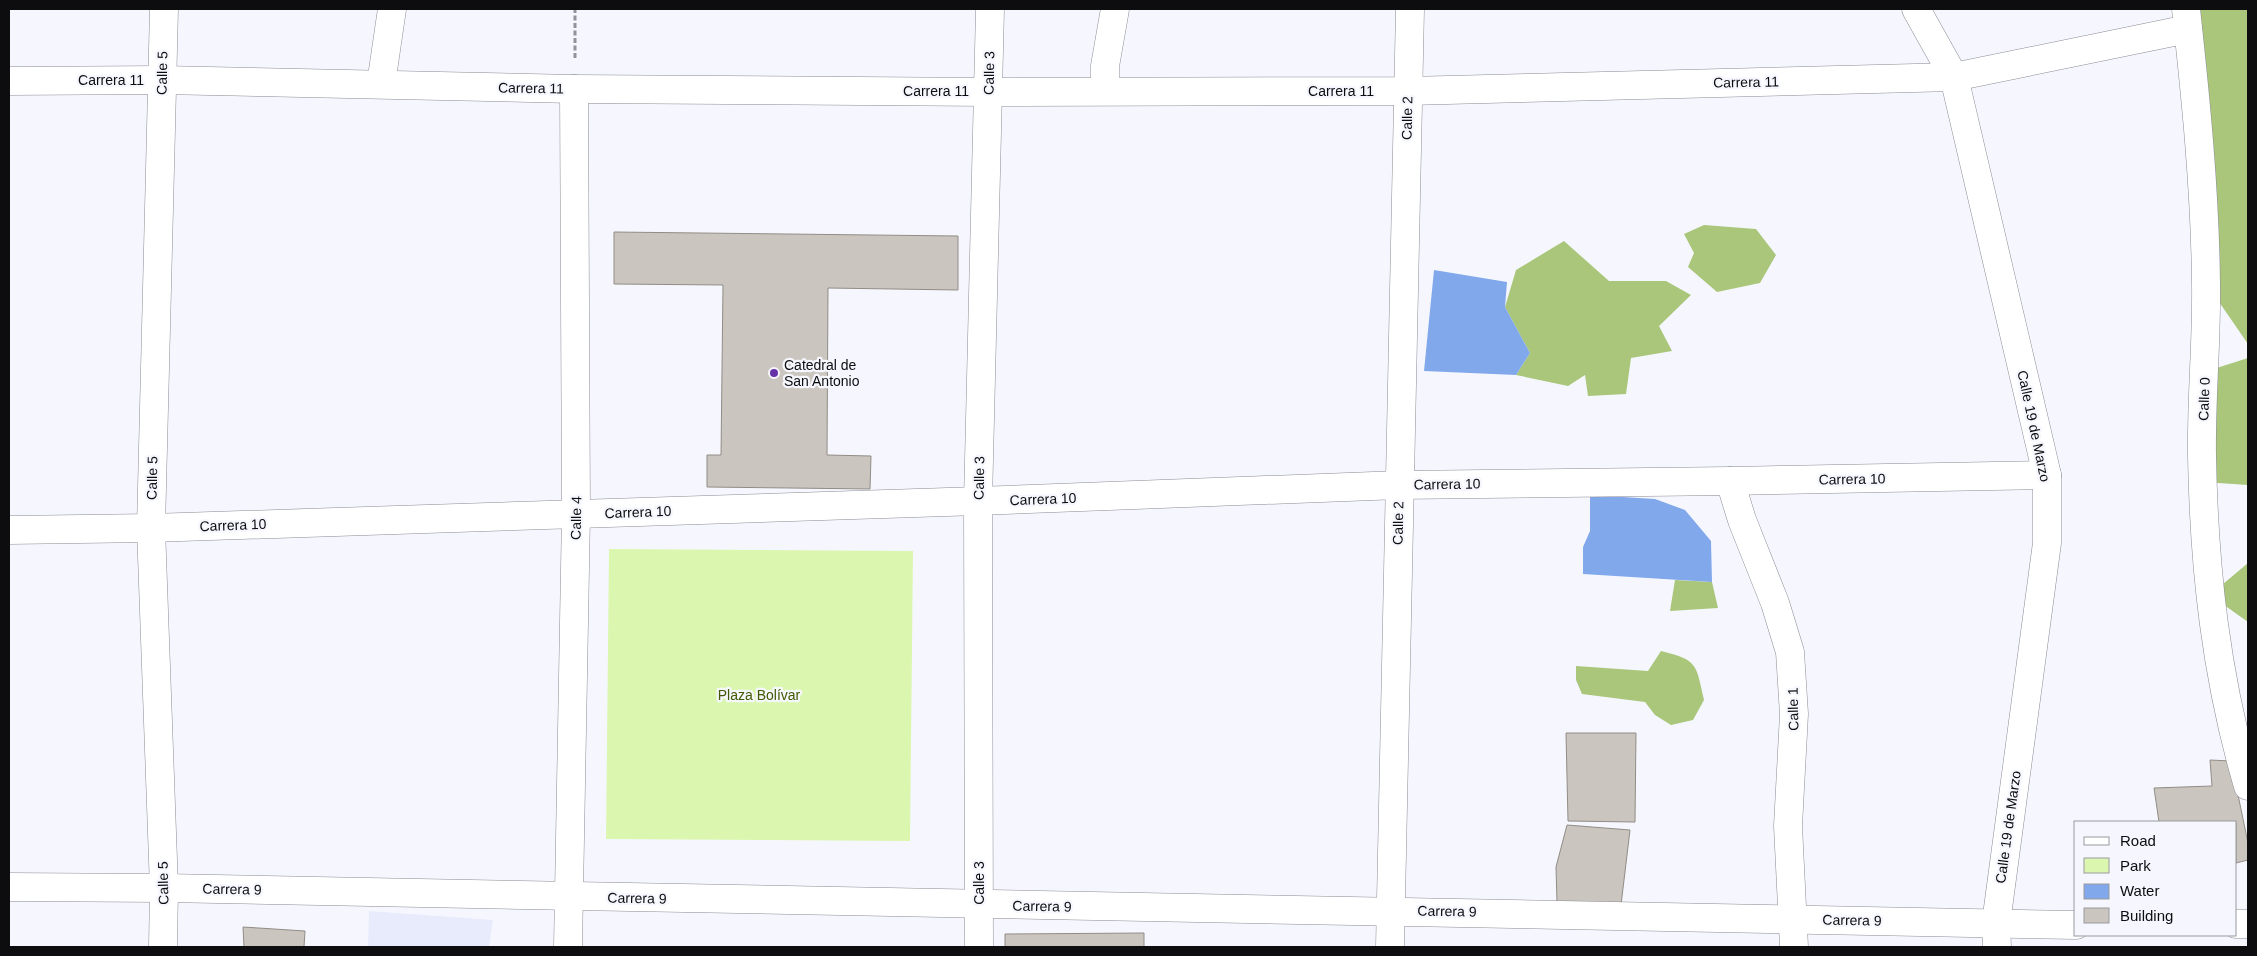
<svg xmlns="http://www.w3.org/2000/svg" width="2257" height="956" font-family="Arial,sans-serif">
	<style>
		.built { fill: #e8ebfb }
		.green { fill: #dbf7af }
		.forest { fill: #a9c67a }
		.water { fill: #80a8ea }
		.building { fill: #cbc5bf; stroke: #918c85 }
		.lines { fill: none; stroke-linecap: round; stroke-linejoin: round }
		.minor-casing { stroke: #8b8c94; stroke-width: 29 }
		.path { stroke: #929398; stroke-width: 3; stroke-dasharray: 5 2.5; stroke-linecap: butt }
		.minor { stroke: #fff; stroke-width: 28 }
		.poi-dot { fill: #6731a8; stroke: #f6f7fe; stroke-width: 2 }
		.labels { text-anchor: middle; stroke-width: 4.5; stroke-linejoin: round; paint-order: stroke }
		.street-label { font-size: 14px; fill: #0d0d10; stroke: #f6f7fe }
		.poi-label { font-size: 14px; fill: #0d0d10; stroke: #f6f7fe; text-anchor: start }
		.park-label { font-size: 14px; fill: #425a01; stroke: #f6f7fe }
	</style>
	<rect width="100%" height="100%" fill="#f6f7fe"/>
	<!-- built -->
	<path class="built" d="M369 911 493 920 489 947H368Z"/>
	<!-- green -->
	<path class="green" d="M609 549 913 551 910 841 606 839Z"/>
	<!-- forest -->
	<g class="forest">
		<path d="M2175 9H2248V344L2206 283Z"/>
		<path d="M1704 225 1756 229 1776 255 1760 283 1717 292 1688 267 1694 253 1684 234Z"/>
		<path d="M1564 241 1609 281H1666L1691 295 1659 326 1672 351 1631 358 1626 394 1588 396 1585 375 1568 386 1516 375 1530 353 1505 307 1516 270Z"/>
		<path d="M2248 358V485L2203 482 2204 372Z"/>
		<path d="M2248 563V622L2210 595Z"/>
		<path d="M1675 580 1712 582 1718 608 1670 611Z"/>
		<path d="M1661 651C1698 660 1696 664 1704 700L1693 720 1671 725 1655 715 1645 702 1582 694 1576 680V666L1648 671Z"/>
	</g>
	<!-- water -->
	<g class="water">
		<path d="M1434 270 1507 282 1505 307 1530 353 1516 375 1424 371Z"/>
		<path d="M1590 495 1655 499 1685 510 1711 541 1712 582 1583 574V547L1590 531Z"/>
	</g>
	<!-- building -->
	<g class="building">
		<path d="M614 232 958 236V290L828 288 827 455 871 456 870 489 707 487V455H721L723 285 614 284Z"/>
		<path d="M1566 733H1636L1635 822 1568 821Z"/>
		<path d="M2210 760 2231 761 2248 843V860L2236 863V822H2159L2154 788 2212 786Z"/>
		<path d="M1567 825 1630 830 1621 905 1557 902 1556 867Z"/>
		<path d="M243 927 305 931 304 947H244Z"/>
		<path d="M1144 933V947H1005V934Z"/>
	</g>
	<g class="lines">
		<defs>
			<g id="minor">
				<path d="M1916 9 1954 77 2047 475V543L1996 923 1997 947"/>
				<path d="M2186 9C2196 100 2205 191 2206 283 2207 341 2201 399 2202 456 2204 569 2216 677 2248 786"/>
				<path d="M9 81 162 80 574 89 989 92 1408 91 1954 77 2188 29"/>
				<path d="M381 84 392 9"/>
				<path d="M1105 91V66L1115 9"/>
				<path d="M1730 481 1742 520 1775 603 1790 652 1794 714 1788 826 1794 947"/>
				<path d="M9 530 151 528 978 501 1399 485 1730 481 2047 475"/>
				<path d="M9 887 164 888 2076 925"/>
				<path d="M2236 924H2248"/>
				<path d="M163 947 164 888 151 528 164 9"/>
				<path d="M568 947 576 514 574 89"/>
				<path d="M979 947 978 501 990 9"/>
				<path d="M1390 947 1410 9"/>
			</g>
		</defs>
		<!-- minor casing -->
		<use href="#minor" class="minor-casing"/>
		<!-- path -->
		<path class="path" d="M575 58V9"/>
		<!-- minor -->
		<use href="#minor" class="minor"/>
	</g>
	<!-- markers -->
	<circle class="poi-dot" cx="774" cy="373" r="5"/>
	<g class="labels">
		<!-- street labels -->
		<g class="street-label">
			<text transform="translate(162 73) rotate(-89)" y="5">Calle 5</text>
			<text transform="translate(989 73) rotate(-89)" y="5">Calle 3</text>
			<text x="111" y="85">Carrera 11</text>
			<text transform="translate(1746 82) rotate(-1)" y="5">Carrera 11</text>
			<text transform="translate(531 88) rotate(1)" y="5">Carrera 11</text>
			<text x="936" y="96">Carrera 11</text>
			<text x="1341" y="96">Carrera 11</text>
			<text transform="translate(1407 118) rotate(-89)" y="5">Calle 2</text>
			<text transform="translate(2204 399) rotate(-88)" y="5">Calle 0</text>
			<text transform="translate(2034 426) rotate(78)" y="5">Calle 19 de Marzo</text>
			<text transform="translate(152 478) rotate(-89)" y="5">Calle 5</text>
			<text transform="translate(979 478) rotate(-89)" y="5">Calle 3</text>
			<text transform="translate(1852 479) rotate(-1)" y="5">Carrera 10</text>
			<text transform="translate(1447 484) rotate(-1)" y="5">Carrera 10</text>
			<text transform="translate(1043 499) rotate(-2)" y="5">Carrera 10</text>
			<text transform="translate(638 512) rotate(-2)" y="5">Carrera 10</text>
			<text transform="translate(576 518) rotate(-89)" y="5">Calle 4</text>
			<text transform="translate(1398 523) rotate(-89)" y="5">Calle 2</text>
			<text transform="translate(233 525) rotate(-2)" y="5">Carrera 10</text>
			<text transform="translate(1793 709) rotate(-91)" y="5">Calle 1</text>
			<text transform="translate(2008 827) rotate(-82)" y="5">Calle 19 de Marzo</text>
			<text transform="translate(163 883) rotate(-91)" y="5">Calle 5</text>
			<text transform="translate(979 883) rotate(-90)" y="5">Calle 3</text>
			<text transform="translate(232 889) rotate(1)" y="5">Carrera 9</text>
			<text transform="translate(637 898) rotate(1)" y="5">Carrera 9</text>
			<text transform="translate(1042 906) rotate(1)" y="5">Carrera 9</text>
			<text transform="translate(1447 911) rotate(1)" y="5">Carrera 9</text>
			<text transform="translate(1852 920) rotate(1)" y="5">Carrera 9</text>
		</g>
		<!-- poi labels -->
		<g class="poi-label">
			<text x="784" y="370">Catedral de<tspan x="784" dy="16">San Antonio</tspan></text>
		</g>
		<!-- park labels -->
		<g class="park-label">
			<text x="759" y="700">Plaza Bolívar</text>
		</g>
	</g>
	<!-- border -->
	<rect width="2257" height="956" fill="none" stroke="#0d0d10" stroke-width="20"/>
	<!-- legend -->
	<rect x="2074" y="821" width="162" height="115" fill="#f6f7fe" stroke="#99999f"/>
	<rect x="2084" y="837" width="25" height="8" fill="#ffffff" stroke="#99999f"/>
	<text x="2120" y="846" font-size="15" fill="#0d0d10">Road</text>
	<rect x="2084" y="858" width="25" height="15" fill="#dbf7af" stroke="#99999f"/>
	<text x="2120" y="871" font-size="15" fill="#0d0d10">Park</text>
	<rect x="2084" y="884" width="25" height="15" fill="#80a8ea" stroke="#99999f"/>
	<text x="2120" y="896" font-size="15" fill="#0d0d10">Water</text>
	<rect x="2084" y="908" width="25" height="15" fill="#cbc5bf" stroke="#99999f"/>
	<text x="2120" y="921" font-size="15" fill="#0d0d10">Building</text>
</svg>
